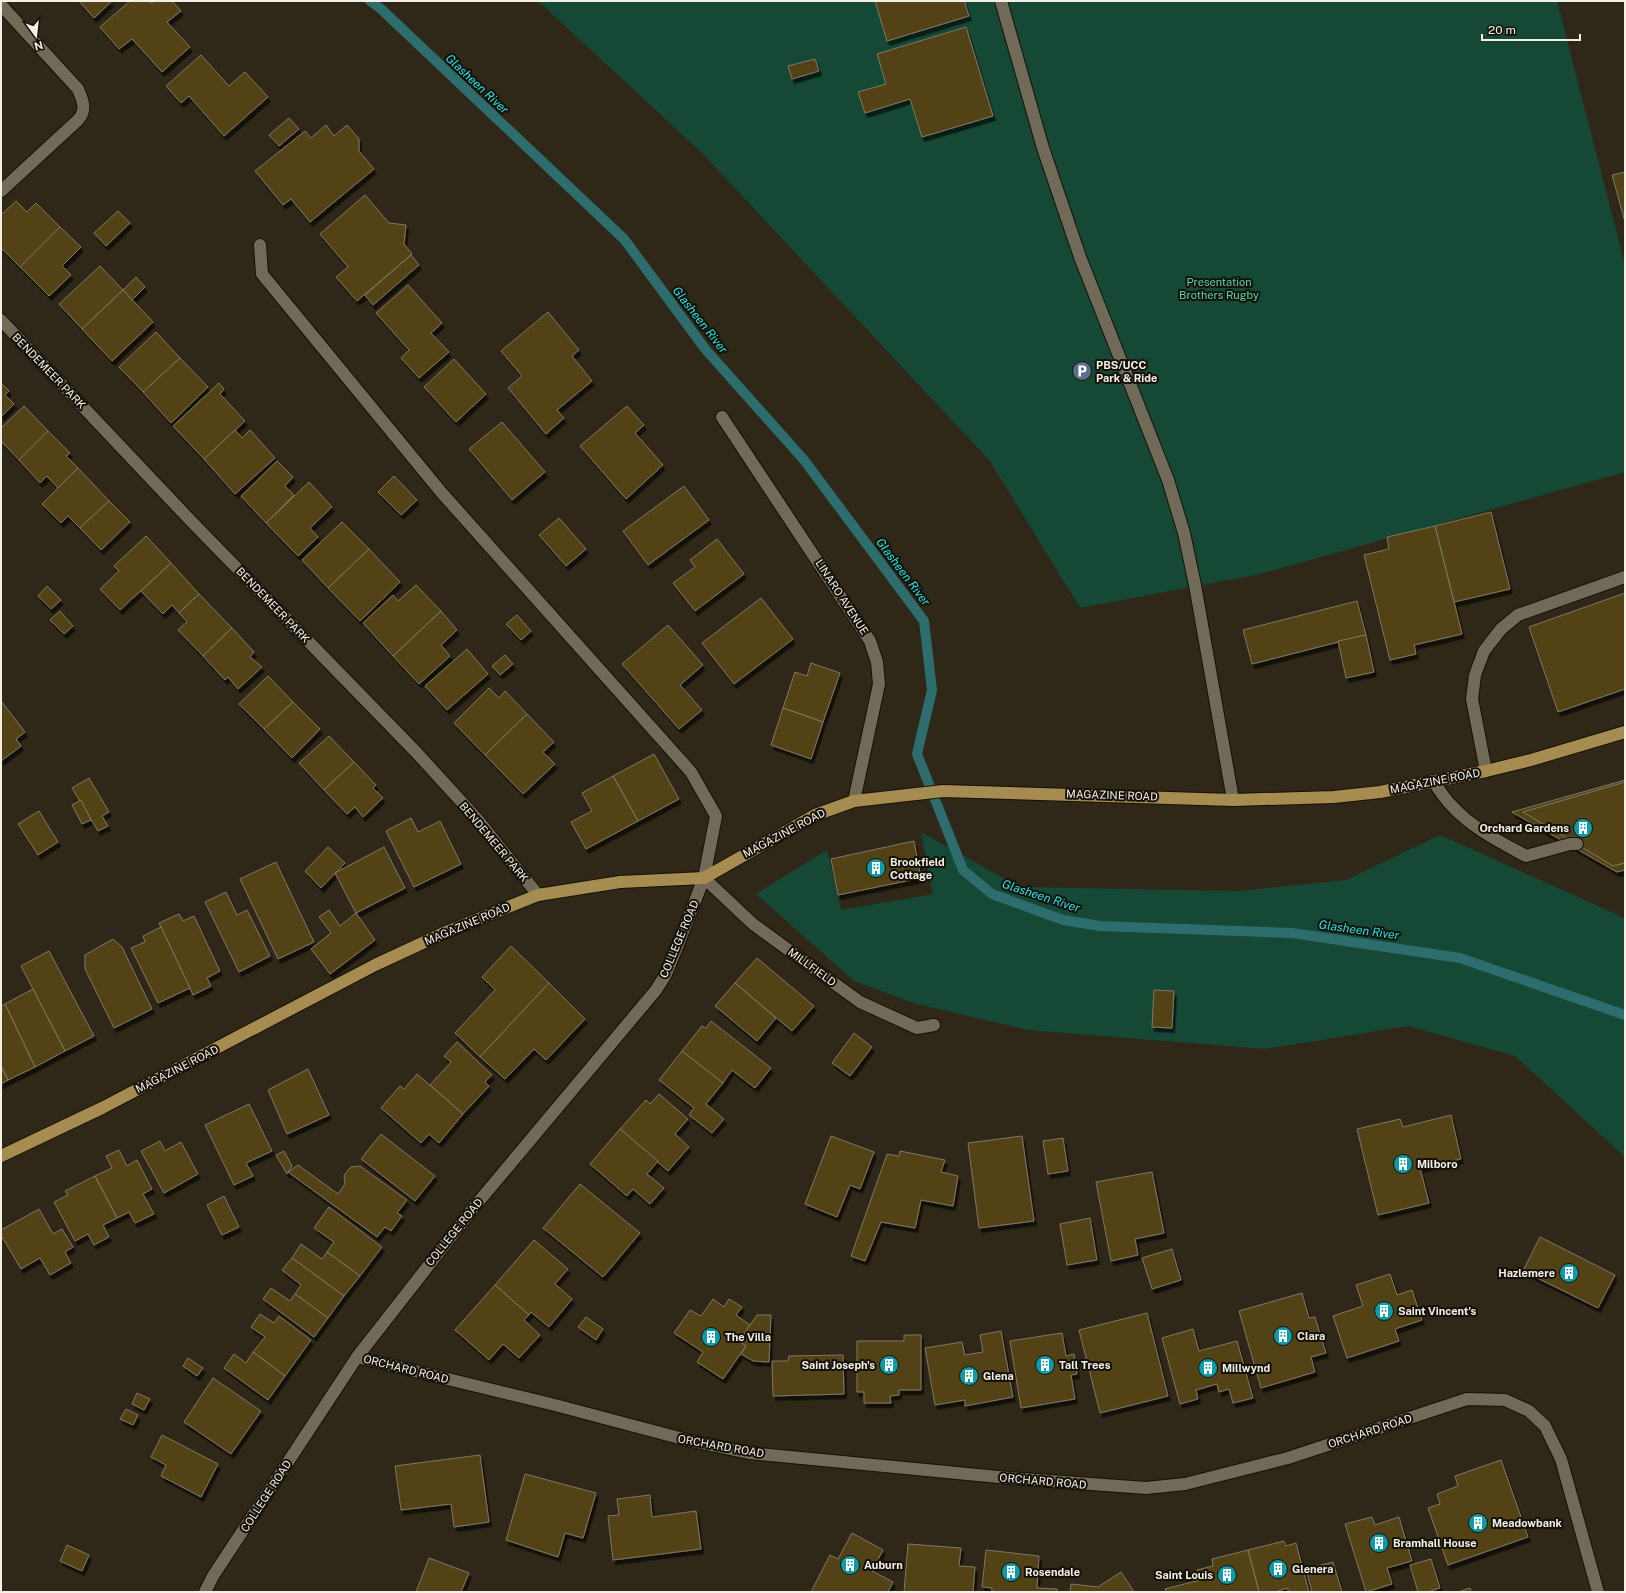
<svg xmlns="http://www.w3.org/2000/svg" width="1626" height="1593" font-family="'Public Sans',sans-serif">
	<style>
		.green { fill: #154936 }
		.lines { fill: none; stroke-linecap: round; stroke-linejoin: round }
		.stream { stroke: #2e6d6e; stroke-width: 10 }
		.building { fill: #524216; stroke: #7f7865; filter: url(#shadow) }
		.minor-casing { stroke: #171103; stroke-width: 14 }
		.major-casing { stroke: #171103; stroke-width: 14 }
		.minor { stroke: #726a58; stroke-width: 12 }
		.major { stroke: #a68c50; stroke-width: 12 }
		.labels { text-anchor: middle; stroke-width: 4; stroke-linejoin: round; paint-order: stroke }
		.park-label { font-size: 11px; fill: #54daa8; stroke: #14110a }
		.poi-label { font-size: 11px; font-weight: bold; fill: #f4f0e6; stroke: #14110a; text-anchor: start }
		.street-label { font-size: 11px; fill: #f4f0e6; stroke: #14110a }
		.water-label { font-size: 12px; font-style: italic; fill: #23e4e6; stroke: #14110a }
	</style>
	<defs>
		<filter id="shadow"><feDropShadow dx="2.5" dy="4.5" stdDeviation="0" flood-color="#0009"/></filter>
	</defs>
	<rect width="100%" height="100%" fill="#2f2818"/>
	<!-- green -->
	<g class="green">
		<path d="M538 1H1557L1625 265V472L1260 574 1080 608 990 461 702 153Z"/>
		<path d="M921 832 1019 887 1239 891 1346 880 1440 835 1616 914 1625 919V1157L1515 1056 1408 1026 1265 1049 1028 1030 917 1004 854 981 756 894 827 850 841 910 933 894Z"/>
	</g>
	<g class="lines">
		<!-- stream -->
		<path class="stream" d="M370 1 380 8 624 239 706 350 804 460 924 621 932 690 917 754 963 870 992 894 1063 920 1100 926 1292 933 1460 958 1625 1015"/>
	</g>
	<!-- building -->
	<g class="building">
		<path d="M79 1H112L94 18Z"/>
		<path d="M130 1H149L151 3 154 1H172L181 11 167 22 190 47 162 72 132 39 119 49 100 27Z"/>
		<path d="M875 1H964L969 16 887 41Z"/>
		<path d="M966 27 993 116 922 137 910 99 865 113 858 92 886 84 877 54Z"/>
		<path d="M201 55 229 86 245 72 268 97 224 136 189 96 181 103 166 86Z"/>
		<path d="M815 59 819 71 792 79 788 66Z"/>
		<path d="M289 118 299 129 279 146 269 135Z"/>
		<path d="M326 125 334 136 347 125 359 139V151L374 169 310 222 291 199 283 205 255 171 305 131 311 138Z"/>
		<path d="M1625 172V222L1612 175Z"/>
		<path d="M365 195 389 223 406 225 404 244 412 254 357 301 336 277 348 267 320 234Z"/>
		<path d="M16 201 27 212 36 203 60 227 20 267 1 248V215Z"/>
		<path d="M118 211 130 223 106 246 94 233Z"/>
		<path d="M60 227 81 247 62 266 71 275 49 296 20 267Z"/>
		<path d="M411 255 419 265 373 305 365 295Z"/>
		<path d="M100 266 123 290 82 329 59 304Z"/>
		<path d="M136 277 145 287 132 300 123 290Z"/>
		<path d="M408 285 442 323 431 333 449 352 419 378 401 358 409 350 376 313Z"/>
		<path d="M123 290 153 322 112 361 82 329Z"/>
		<path d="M548 312 579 350 572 356 592 381 557 410 564 418 546 434 508 388 522 376 501 351Z"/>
		<path d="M156 332 180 358 143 392 119 367Z"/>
		<path d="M180 358 208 387 171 423 143 392Z"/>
		<path d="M454 359 486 394 456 422 424 387Z"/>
		<path d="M1 383 9 391 5 395 14 404 1 417Z"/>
		<path d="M219 383 224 389 220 394 245 421 204 459 173 426Z"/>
		<path d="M24 406 48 431 19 460 1 441V428Z"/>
		<path d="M627 406 644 425 635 433 663 465 626 499 580 446Z"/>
		<path d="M502 422 545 472 512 500 469 449Z"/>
		<path d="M235 430 242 438 250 430 275 458 235 494 204 459Z"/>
		<path d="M48 431 70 453 66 456 78 468 58 488 47 476 40 483 19 460Z"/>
		<path d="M277 461 293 477 285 486 294 495 266 523 241 496Z"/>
		<path d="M78 468 109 501 80 528 68 516 61 523 42 504Z"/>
		<path d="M394 476 417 500 401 515 378 492Z"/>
		<path d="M309 482 332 507 310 528 318 537 298 556 266 523Z"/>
		<path d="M684 486 709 520 648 565 623 531Z"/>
		<path d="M109 501 130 522 101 550 80 528Z"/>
		<path d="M1491 512 1510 589 1454 602 1435 526Z"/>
		<path d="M559 518 586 549 566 566 539 535Z"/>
		<path d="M342 522 369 549 328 588 302 560Z"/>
		<path d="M1435 526 1462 634 1414 645 1416 654 1390 660 1364 555 1389 549 1387 537Z"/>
		<path d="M146 536 171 563 120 610 100 589 119 571 114 566Z"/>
		<path d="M717 539 744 574 695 611 673 583 695 567 690 560Z"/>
		<path d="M369 549 400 582 360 621 328 588Z"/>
		<path d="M171 563 199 594 179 613 172 605 163 614 141 591Z"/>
		<path d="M416 585 441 611 393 656 363 623 393 595 398 601Z"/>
		<path d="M47 586 61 600 51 609 38 596Z"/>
		<path d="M1625 593V689L1558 712 1529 627Z"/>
		<path d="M199 594 232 628 203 656 178 630 187 622 179 613Z"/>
		<path d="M761 598 793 639 734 684 702 643Z"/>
		<path d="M1357 601 1366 635 1252 664 1243 630Z"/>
		<path d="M60 611 73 626 64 634 50 620Z"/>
		<path d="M441 611 457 630 441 645 450 656 419 684 393 656Z"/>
		<path d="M517 615 531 631 521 640 506 624Z"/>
		<path d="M668 625 703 665 680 685 702 710 679 729 622 664Z"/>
		<path d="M232 628 254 652 250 657 262 667 238 689 228 677 225 680 203 656Z"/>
		<path d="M1366 635 1374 672 1346 678 1338 641Z"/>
		<path d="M467 649 488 674 447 710 425 686Z"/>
		<path d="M505 655 513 664 500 675 492 666Z"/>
		<path d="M811 663 840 673 823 722 783 708 795 672 807 676Z"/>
		<path d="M268 676 293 702 264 729 239 704Z"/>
		<path d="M489 688 499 698 505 691 527 714 485 755 454 723Z"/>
		<path d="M1 701 25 732 16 739 21 746 1 761Z"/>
		<path d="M293 702 320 729 292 758 264 729Z"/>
		<path d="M783 708 823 722 811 759 771 745Z"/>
		<path d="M527 714 554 742 543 752 555 764 523 794 485 755Z"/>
		<path d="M329 736 354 762 324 790 299 763Z"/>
		<path d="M654 754 679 799 638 821 613 776Z"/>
		<path d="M354 762 376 785 373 788 383 798 363 817 355 807 347 814 324 790Z"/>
		<path d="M613 776 638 821 586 849 571 822 592 811 582 793Z"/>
		<path d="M89 778 109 812 102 816 108 826 98 831 72 788Z"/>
		<path d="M1625 780V870L1617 872 1512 812Z"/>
		<path d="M1625 782V863L1613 866 1523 812Z"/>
		<path d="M81 800 91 820 82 824 72 805Z"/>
		<path d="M39 811 58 842 38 855 18 824Z"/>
		<path d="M411 818 418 832 440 821 461 864 414 887 386 831Z"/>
		<path d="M914 841 921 878 838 895 831 859Z"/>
		<path d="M328 847 345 863 321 888 305 871Z"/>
		<path d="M384 847 405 888 356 913 335 873Z"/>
		<path d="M276 862 314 942 278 959 240 879Z"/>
		<path d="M226 892 237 915 247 910 270 956 239 972 205 902Z"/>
		<path d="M329 910 340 926 356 913 375 940 330 974 311 949 331 933 319 917Z"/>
		<path d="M179 914 183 921 194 916 220 971 207 978 211 986 193 995 159 923Z"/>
		<path d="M161 927 190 988 158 1003 131 948 145 942 143 936Z"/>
		<path d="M113 939 122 947 152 1009 114 1028 85 969V955Z"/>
		<path d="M511 946 549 983 480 1057 455 1033 495 990 482 977Z"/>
		<path d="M49 951 94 1036 65 1051 21 966Z"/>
		<path d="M757 958 814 1006 792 1031 735 983Z"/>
		<path d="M549 983 585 1019 546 1060 534 1049 505 1079 480 1057Z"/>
		<path d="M735 983 776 1018 757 1041 715 1006Z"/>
		<path d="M33 989 65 1051 35 1067 5 1004Z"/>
		<path d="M1154 990 1174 991 1172 1028 1152 1027Z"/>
		<path d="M5 1004 35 1067 8 1080 1 1066V1006Z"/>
		<path d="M711 1021 771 1068 755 1088 732 1070 723 1083 682 1051 702 1026 706 1028Z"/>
		<path d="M854 1033 872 1047 850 1076 832 1063Z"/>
		<path d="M457 1042 492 1075 485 1082 489 1086 463 1114 430 1085 451 1062 444 1056Z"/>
		<path d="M682 1051 723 1083 706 1104 724 1119 712 1133 689 1115 694 1108 659 1080Z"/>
		<path d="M1 1066 8 1080 1 1084Z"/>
		<path d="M308 1069 329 1115 287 1134 268 1090Z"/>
		<path d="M417 1074 463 1114 439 1143 429 1134 421 1143 381 1108 400 1086 404 1089Z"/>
		<path d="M659 1094 688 1119 675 1134 689 1147 668 1171 620 1129 646 1100 650 1104Z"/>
		<path d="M249 1104 272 1151 246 1163 253 1176 234 1185 205 1125Z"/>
		<path d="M1451 1115 1461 1159 1420 1168 1429 1203 1378 1215 1357 1129 1400 1119 1403 1127Z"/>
		<path d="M620 1129 658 1161 647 1174 664 1188 650 1204 633 1189 627 1196 590 1164Z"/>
		<path d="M381 1134 435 1176 415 1201 361 1159Z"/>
		<path d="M831 1136 874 1152 860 1189 850 1185 837 1217 805 1204Z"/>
		<path d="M1022 1136 1034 1221 979 1228 968 1143Z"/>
		<path d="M1063 1138 1068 1171 1048 1174 1043 1141Z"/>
		<path d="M160 1141 165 1151 181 1142 198 1174 164 1193 141 1151Z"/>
		<path d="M119 1150 127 1166 137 1160 152 1189 143 1194 154 1214 135 1223 129 1212 117 1218 95 1176 112 1168 106 1156Z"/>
		<path d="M284 1151 292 1166 287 1174 276 1155Z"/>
		<path d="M900 1151 945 1160 941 1172 958 1176 953 1206 921 1200 915 1228 881 1222 865 1261 851 1256 887 1154 899 1156Z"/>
		<path d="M298 1165 338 1194 345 1184 344 1175 351 1167 360 1166 407 1200 397 1213 402 1216 391 1231 385 1227 377 1237 288 1172Z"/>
		<path d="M1152 1172 1164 1233 1135 1239 1138 1255 1111 1261 1096 1182Z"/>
		<path d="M95 1176 117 1218 103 1225 109 1237 94 1245 88 1234 75 1241 54 1202 68 1195 65 1191Z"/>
		<path d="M580 1184 640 1233 603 1277 543 1228Z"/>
		<path d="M224 1196 239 1227 222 1235 207 1205Z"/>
		<path d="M329 1207 382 1247 360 1276 327 1252 334 1242 314 1228Z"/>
		<path d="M39 1209 53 1234 62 1229 73 1247 65 1252 71 1263 50 1275 40 1258 21 1269 1 1235V1230Z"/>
		<path d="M1090 1218 1097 1260 1067 1265 1060 1224Z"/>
		<path d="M1540 1237 1615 1275 1598 1308 1523 1271Z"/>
		<path d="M534 1240 568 1269 555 1284 572 1299 549 1327 531 1312 529 1315 495 1285Z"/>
		<path d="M301 1244 322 1259 327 1252 360 1276 344 1296 292 1258Z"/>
		<path d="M1172 1249 1181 1280 1152 1289 1142 1258Z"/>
		<path d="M292 1258 344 1296 328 1318 295 1294 301 1285 282 1270Z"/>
		<path d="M1390 1274 1397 1295 1412 1290 1422 1320 1395 1329 1399 1341 1347 1358 1333 1316 1363 1306 1356 1285Z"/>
		<path d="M495 1285 529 1315 524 1320 540 1335 519 1358 503 1344 489 1360 455 1330Z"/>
		<path d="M271 1288 290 1301 295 1294 328 1318 314 1337 263 1299Z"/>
		<path d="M1302 1293 1309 1318 1315 1317 1326 1353 1311 1357 1315 1372 1261 1388 1239 1311Z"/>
		<path d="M713 1299 724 1307 729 1299 742 1307 736 1315 750 1325 739 1341 746 1346 723 1379 697 1362 703 1352 674 1333 690 1310 701 1316Z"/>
		<path d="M1147 1313 1168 1396 1100 1413 1079 1330Z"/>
		<path d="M260 1314 274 1323 279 1316 311 1340 285 1376 253 1352 265 1337 251 1327Z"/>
		<path d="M757 1315H771L769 1362 753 1361 741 1354 746 1346 739 1341Z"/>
		<path d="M586 1317 603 1329 596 1340 578 1327Z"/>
		<path d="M1193 1329 1199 1351 1237 1341 1253 1398 1233 1403 1229 1389 1219 1392 1217 1384 1196 1390 1198 1399 1180 1404 1162 1338Z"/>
		<path d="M1001 1331 1013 1397 965 1406V1400L935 1405 925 1348 962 1342 965 1355 983 1352 980 1335Z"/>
		<path d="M1062 1333 1066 1356 1074 1354 1077 1374 1071 1375 1075 1399 1021 1408 1010 1341Z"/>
		<path d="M904 1335H921V1390H899V1395L890 1396 891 1403H864V1392H857V1341H904Z"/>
		<path d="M253 1352 285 1376 268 1400 224 1368 234 1354 246 1363Z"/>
		<path d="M843 1355 844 1394 773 1396 772 1361H788L789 1356Z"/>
		<path d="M188 1358 203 1368 197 1376 183 1366Z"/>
		<path d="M213 1378 261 1411 231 1454 184 1422Z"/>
		<path d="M137 1393 150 1399 144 1410 132 1404Z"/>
		<path d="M126 1409 138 1415 133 1425 120 1419Z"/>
		<path d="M162 1435 218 1464 201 1497 161 1476 166 1465 151 1457Z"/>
		<path d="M480 1455 489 1522 454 1527 451 1504 401 1510 395 1466Z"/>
		<path d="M1501 1460 1528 1537 1448 1565 1428 1508 1440 1504 1437 1494 1458 1486 1455 1476Z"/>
		<path d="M525 1474 596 1493 583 1538 565 1533 558 1557 506 1540Z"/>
		<path d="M650 1495 652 1517 696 1511 701 1549 613 1560 608 1516 619 1515 617 1499Z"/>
		<path d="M1372 1517 1375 1525 1399 1517 1412 1561 1387 1568 1392 1584 1366 1592 1345 1524Z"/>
		<path d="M852 1533 883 1550 872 1571 893 1582 888 1592H811L830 1555 838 1559Z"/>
		<path d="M1284 1541 1286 1546 1296 1543 1309 1592H1288V1588L1274 1592H1259L1248 1550Z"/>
		<path d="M908 1544 961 1548 959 1566 975 1567 973 1592H904Z"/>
		<path d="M67 1545 89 1555 82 1571 60 1561Z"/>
		<path d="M986 1550 1039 1556 1037 1588 1057 1589V1592H992V1588L982 1587Z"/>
		<path d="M1248 1550 1259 1592H1166L1165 1589 1200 1580 1197 1570 1213 1566 1212 1559Z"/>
		<path d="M429 1558 469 1573 461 1592H416Z"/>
		<path d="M1431 1559 1440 1588 1427 1592H1418L1410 1565Z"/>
		<path d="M1333 1562 1342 1592H1312L1306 1569Z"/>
		<path d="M1121 1572 1134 1592H1070L1071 1584 1098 1587Z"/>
		<path d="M1470 1588 1471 1592H1458Z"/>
	</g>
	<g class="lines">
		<defs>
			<g id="minor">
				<path d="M1001 1 1043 148 1080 257 1168 480 1184 533 1195 585 1233 800"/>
				<path d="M1 5 78 89C83 101 87 110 78 120L1 191"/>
				<path d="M1 320 190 520 416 752 478 820 538 895"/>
				<path d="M722 417 870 641 877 662 879 684 854 801"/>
				<path d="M1486 771 1472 699 1475 675 1484 651 1501 629 1518 615 1625 577"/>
				<path d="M1433 781C1439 790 1445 799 1452 806 1472 828 1500 842 1526 856L1570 844H1577"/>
				<path d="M704 878 753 924 860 1002 917 1028 934 1025"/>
				<path d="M357 1357 555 1405 687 1440 749 1453 1009 1478 1146 1488 1185 1484 1288 1458 1467 1399 1505 1400 1529 1411 1545 1426 1561 1459 1598 1592"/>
				<path d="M205 1592 213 1576 357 1357 475 1206 656 990 666 974 679 942 704 878 716 816 691 772 441 492 262 274 260 245"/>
			</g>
			<path id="major" d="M1 1156 102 1108 375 965 446 932 538 895 620 882 704 878 815 815 854 801 943 791 1233 800 1334 797 1380 792 1486 771 1531 760 1625 732"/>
		</defs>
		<!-- minor casing -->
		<use href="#minor" class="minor-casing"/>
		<!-- major casing -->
		<use href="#major" class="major-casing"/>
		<!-- minor -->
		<use href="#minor" class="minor"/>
		<!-- major -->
		<use href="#major" class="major"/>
	</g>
	<!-- icons -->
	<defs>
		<symbol id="parking-disc" viewBox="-11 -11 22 22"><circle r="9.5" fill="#5c6f8a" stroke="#14110a"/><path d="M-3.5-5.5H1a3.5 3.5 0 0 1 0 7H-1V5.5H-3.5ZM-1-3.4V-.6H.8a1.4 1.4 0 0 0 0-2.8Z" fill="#fff"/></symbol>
		<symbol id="building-disc" viewBox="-11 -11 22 22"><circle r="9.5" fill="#0f9aa8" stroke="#14110a"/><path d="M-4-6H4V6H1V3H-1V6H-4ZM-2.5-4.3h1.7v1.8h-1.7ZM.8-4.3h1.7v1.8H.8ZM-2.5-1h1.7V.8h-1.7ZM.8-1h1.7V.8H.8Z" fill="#fff"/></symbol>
	</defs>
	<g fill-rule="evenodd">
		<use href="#parking-disc" x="1071" y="360" width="22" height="22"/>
		<use href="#building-disc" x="1572" y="817" width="22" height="22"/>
		<use href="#building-disc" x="865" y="857" width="22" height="22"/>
		<use href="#building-disc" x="1392" y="1153" width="22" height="22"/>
		<use href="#building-disc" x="1558" y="1262" width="22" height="22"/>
		<use href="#building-disc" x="1373" y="1300" width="22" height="22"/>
		<use href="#building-disc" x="1272" y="1325" width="22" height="22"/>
		<use href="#building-disc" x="700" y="1326" width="22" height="22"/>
		<use href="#building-disc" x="878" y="1354" width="22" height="22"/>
		<use href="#building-disc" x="1034" y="1354" width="22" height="22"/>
		<use href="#building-disc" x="1197" y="1357" width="22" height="22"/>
		<use href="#building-disc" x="958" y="1365" width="22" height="22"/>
		<use href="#building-disc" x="1467" y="1512" width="22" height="22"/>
		<use href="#building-disc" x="1368" y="1532" width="22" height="22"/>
		<use href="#building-disc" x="839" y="1554" width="22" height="22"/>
		<use href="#building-disc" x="1267" y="1558" width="22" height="22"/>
		<use href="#building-disc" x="1000" y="1561" width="22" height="22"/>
		<use href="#building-disc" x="1216" y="1564" width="22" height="22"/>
	</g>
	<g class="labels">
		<!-- park labels -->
		<g class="park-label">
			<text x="1219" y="286">Presentation<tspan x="1219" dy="13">Brothers Rugby</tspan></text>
		</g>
		<!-- poi labels -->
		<g class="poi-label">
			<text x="1096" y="369">PBS/UCC<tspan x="1096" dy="13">Park &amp; Ride</tspan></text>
			<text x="1569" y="832" text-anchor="end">Orchard Gardens</text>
			<text x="890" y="866">Brookfield<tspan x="890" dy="13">Cottage</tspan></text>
			<text x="1417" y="1168">Milboro</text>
			<text x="1555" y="1277" text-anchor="end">Hazlemere</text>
			<text x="1398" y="1315">Saint Vincent's</text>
			<text x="1297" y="1340">Clara</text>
			<text x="725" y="1341">The Villa</text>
			<text x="875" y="1369" text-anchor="end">Saint Joseph's</text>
			<text x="1059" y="1369">Tall Trees</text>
			<text x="1222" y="1372">Millwynd</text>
			<text x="983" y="1380">Glena</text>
			<text x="1492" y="1527">Meadowbank</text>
			<text x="1393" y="1547">Bramhall House</text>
			<text x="864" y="1569">Auburn</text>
			<text x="1292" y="1573">Glenera</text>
			<text x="1025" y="1576">Rosendale</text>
			<text x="1213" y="1579" text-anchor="end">Saint Louis</text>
		</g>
		<!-- street labels -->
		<g class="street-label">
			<text transform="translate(49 371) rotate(46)" y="4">BENDEMEER PARK</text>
			<text transform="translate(842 597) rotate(57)" y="4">LINARO AVENUE</text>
			<text transform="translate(273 605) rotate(46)" y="4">BENDEMEER PARK</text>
			<text transform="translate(1435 781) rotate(-11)" y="4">MAGAZINE ROAD</text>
			<text transform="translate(1112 795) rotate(2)" y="4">MAGAZINE ROAD</text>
			<text transform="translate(784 833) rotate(-28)" y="4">MAGAZINE ROAD</text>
			<text transform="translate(494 842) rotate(50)" y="4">BENDEMEER PARK</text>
			<text transform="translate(467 924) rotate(-23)" y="4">MAGAZINE ROAD</text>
			<text transform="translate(679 939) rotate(-67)" y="4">COLLEGE ROAD</text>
			<text transform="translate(812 967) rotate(36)" y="4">MILLFIELD</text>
			<text transform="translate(177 1069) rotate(-27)" y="4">MAGAZINE ROAD</text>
			<text transform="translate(454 1232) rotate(-51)" y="4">COLLEGE ROAD</text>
			<text transform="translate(406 1369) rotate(14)" y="4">ORCHARD ROAD</text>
			<text transform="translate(1370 1431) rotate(-18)" y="4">ORCHARD ROAD</text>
			<text transform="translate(721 1446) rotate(10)" y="4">ORCHARD ROAD</text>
			<text transform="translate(1043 1481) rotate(5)" y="4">ORCHARD ROAD</text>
			<text transform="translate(266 1496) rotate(-57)" y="4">COLLEGE ROAD</text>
		</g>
		<!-- water labels -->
		<g class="water-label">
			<text transform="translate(477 84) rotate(43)" y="4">Glasheen River</text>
			<text transform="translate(700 320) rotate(52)" y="4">Glasheen River</text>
			<text transform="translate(903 572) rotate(53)" y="4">Glasheen River</text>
			<text transform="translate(1041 896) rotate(18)" y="4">Glasheen River</text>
			<text transform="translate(1359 930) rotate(8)" y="4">Glasheen River</text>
		</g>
	</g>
	<!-- border -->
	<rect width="1626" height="1593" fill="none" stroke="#f4f0e6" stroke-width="4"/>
	<!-- north arrow -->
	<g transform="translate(36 36) rotate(165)" stroke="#14110a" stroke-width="3" paint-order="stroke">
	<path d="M0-3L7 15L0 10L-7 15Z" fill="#f4f0e6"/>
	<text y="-6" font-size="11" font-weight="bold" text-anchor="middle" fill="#f4f0e6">N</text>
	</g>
	<!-- scale -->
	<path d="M1482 34v6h98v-6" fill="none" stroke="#f4f0e6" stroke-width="2"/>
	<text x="1488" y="34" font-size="12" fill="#f4f0e6" stroke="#14110a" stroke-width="3" paint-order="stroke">20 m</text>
</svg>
